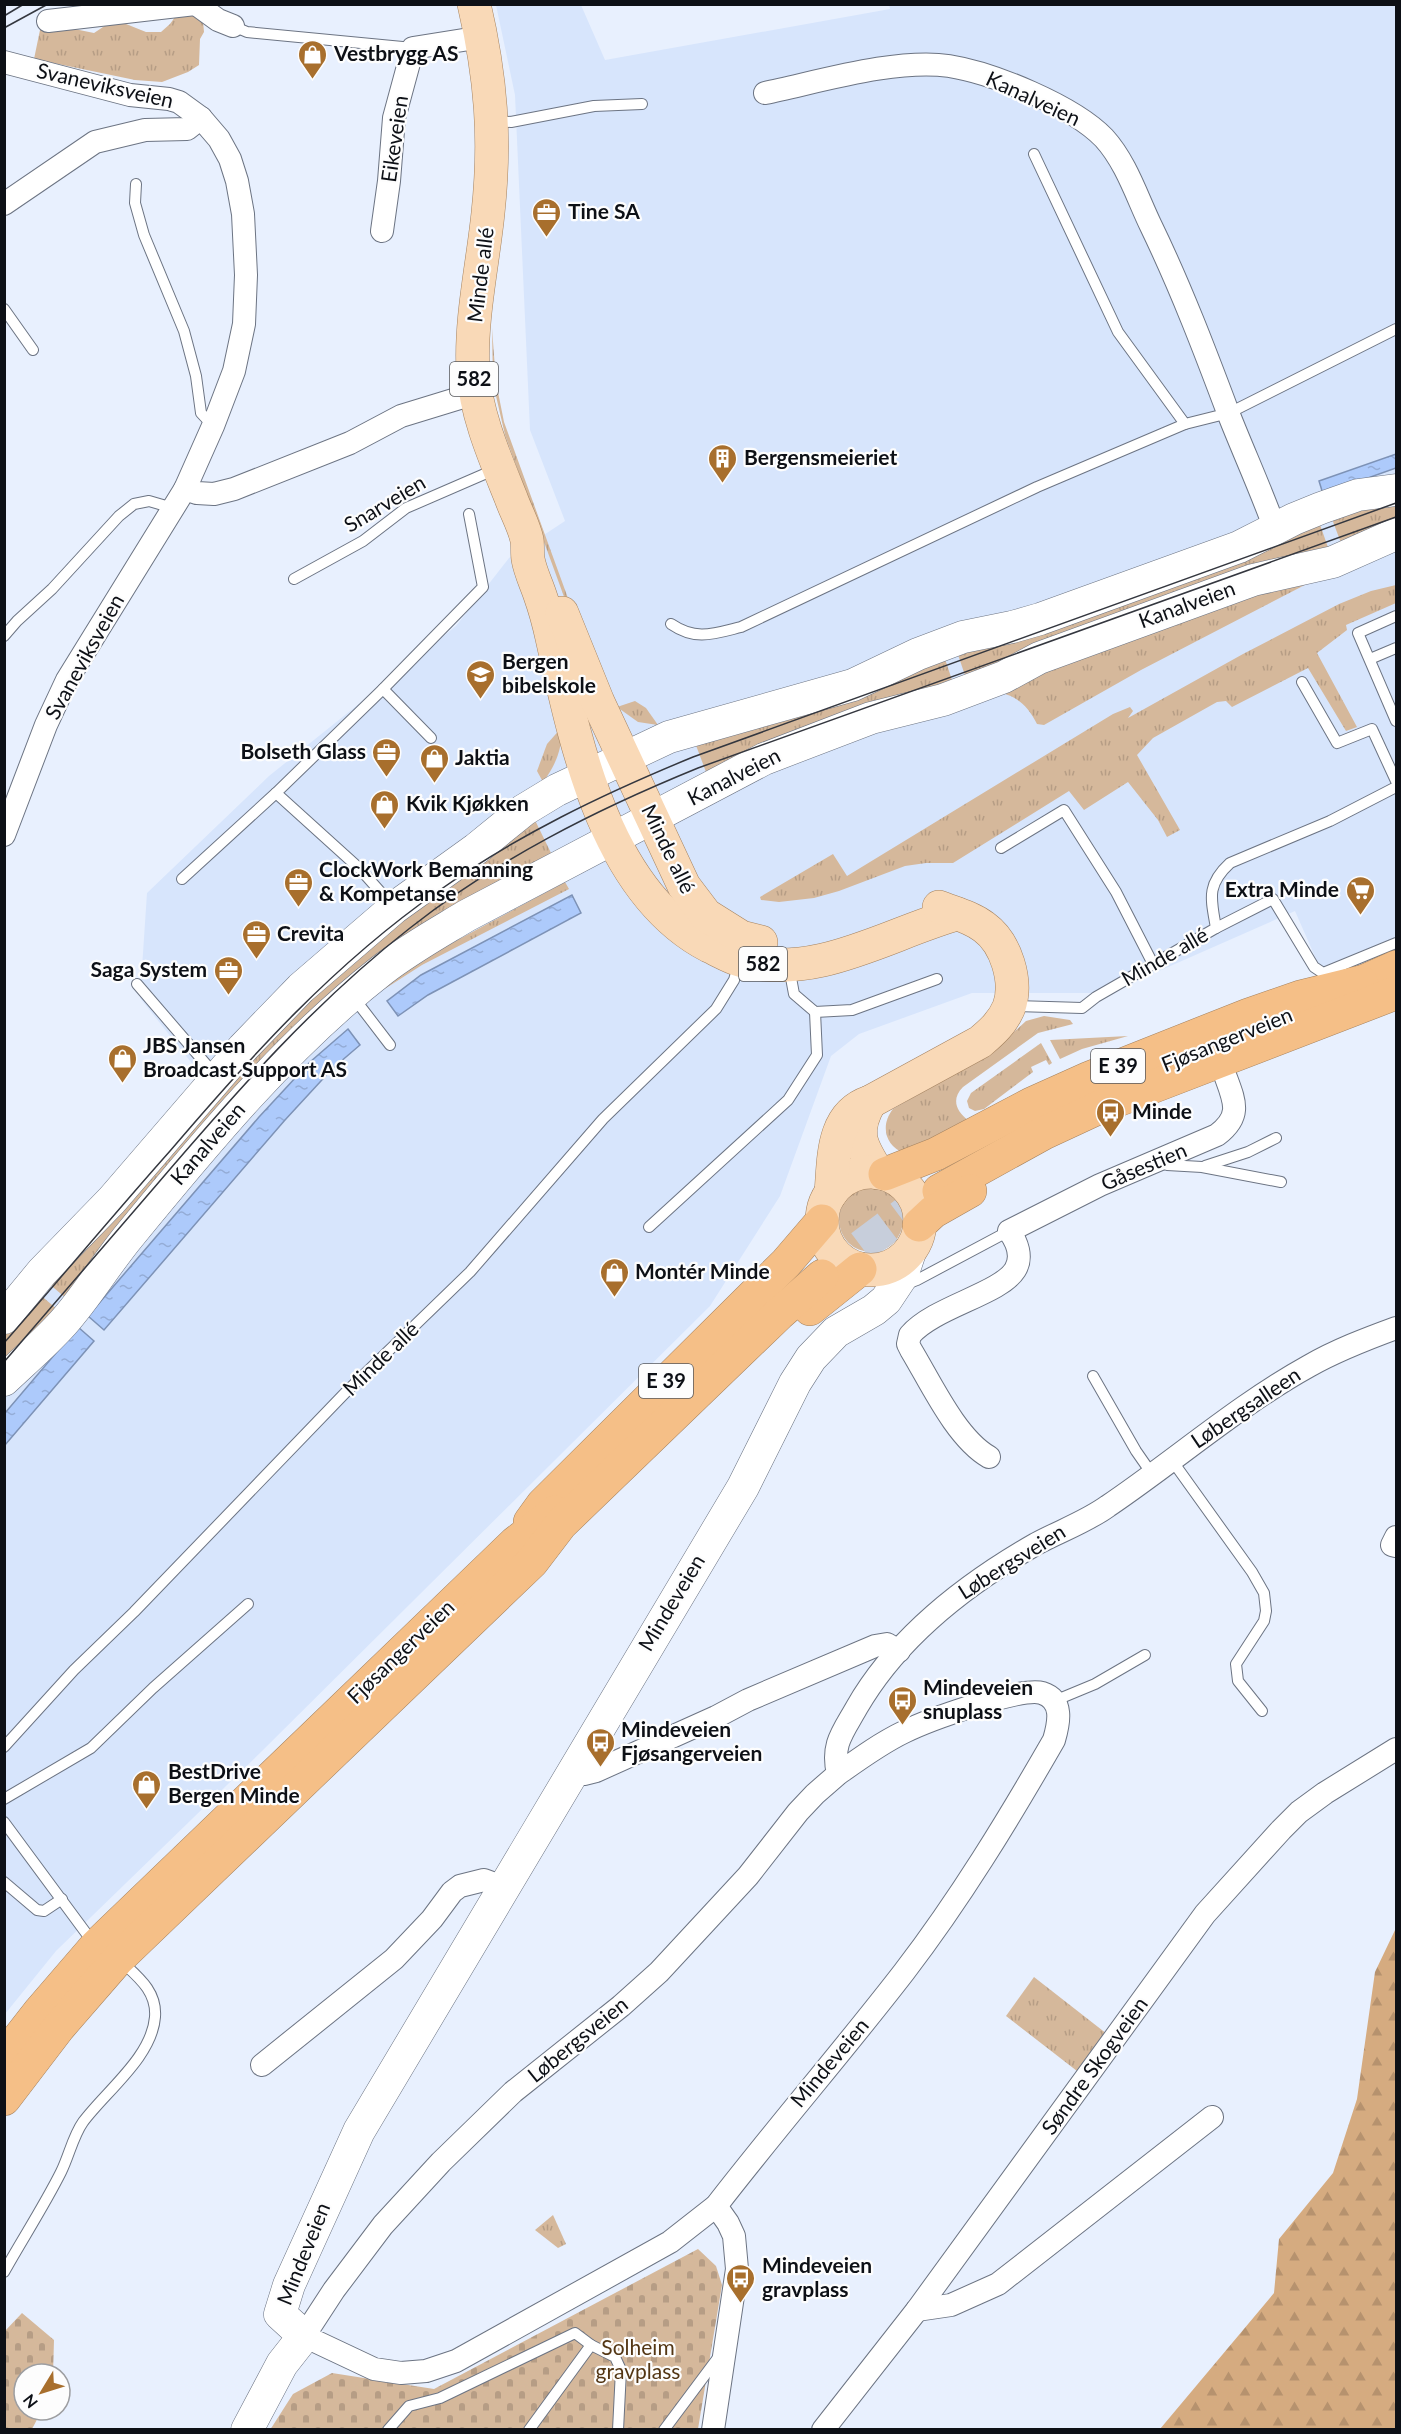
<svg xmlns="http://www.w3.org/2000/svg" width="1401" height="2434" font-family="Lato,sans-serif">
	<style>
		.built { fill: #d7e5fc }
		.grass { fill: url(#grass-tufts) }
		.forest { fill: url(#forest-firs) }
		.cemetery { fill: url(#cemetery-stones) }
		.water { fill: url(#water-ripples); stroke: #7d92b6; stroke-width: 1.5 }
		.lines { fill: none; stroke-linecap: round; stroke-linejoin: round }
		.highway-tunnel { stroke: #c7cedb; stroke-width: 33; stroke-dasharray: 33 16; stroke-linecap: butt }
		.lane-casing { stroke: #6c7483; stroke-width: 12 }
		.street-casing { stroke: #6c7483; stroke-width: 24 }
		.secondary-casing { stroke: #6c7483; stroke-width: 33 }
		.primary-casing { stroke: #a4825f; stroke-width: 34 }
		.highway-casing { stroke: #a4825f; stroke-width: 34 }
		.lane { stroke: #fff; stroke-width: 10 }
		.street { stroke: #fff; stroke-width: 22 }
		.secondary { stroke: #fff; stroke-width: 32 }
		.primary { stroke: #f9d9b7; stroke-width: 33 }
		.highway { stroke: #f5bf87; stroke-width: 33 }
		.tram { stroke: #34373f; stroke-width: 1.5 }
		.labels { text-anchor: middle; stroke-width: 4.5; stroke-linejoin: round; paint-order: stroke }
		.shield { fill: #fdfdfd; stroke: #55575b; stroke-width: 1.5 }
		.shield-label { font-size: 20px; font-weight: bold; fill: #0d1016 }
		.poi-label { font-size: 21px; font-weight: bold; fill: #0d1016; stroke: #fdfdfd; text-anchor: start }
		.street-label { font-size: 21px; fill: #0d1016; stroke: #fdfdfd }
		.park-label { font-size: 21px; fill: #533614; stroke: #fdfdfd }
	</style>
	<defs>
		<pattern id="grass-tufts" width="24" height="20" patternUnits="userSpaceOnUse" patternTransform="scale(1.5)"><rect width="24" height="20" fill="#d5b89b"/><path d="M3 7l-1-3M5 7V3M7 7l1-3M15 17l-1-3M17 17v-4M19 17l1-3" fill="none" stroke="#b69d85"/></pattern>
		<pattern id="forest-firs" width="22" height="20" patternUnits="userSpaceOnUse" patternTransform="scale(1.5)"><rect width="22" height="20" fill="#d5ab80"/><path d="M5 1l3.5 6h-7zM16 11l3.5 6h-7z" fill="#b6926e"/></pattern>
		<pattern id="cemetery-stones" width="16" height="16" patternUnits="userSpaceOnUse" patternTransform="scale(1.5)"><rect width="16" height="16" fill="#d5b89b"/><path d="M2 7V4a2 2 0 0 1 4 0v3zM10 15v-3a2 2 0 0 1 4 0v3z" fill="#b69d85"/></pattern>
		<pattern id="water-ripples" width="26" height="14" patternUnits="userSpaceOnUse" patternTransform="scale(1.5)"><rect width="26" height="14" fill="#adcafb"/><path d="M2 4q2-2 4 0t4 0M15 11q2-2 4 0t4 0" fill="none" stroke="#94acd6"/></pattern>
	</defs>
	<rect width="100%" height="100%" fill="#e8f0fe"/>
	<!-- built -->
	<path class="built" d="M496 5H581L605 60 890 9 889 5H1396V937L1320 968 1295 911 1109 993H972L859 1034 831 1056 780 1196 710 1306 260 1753 56 1951 5 2014V1340L218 1096 140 998 147 893 269 776 456 626 509 558 565 521 530 430 515 95Z"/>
	<!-- grass -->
	<g class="grass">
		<path d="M189 10 203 21 204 32 200 39 199 65 188 72 162 82 135 80 34 59 40 30 45 23 94 33 109 23 121 22 146 32H161L170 24 175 17Z"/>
		<path d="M492 328 496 382 504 422 589 656 602 679 609 685 601 688 586 657 505 435 493 383Z"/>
		<path d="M1396 495V526L1341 543 1329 511Z"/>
		<path d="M1317 516 1331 556 968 684 955 646Z"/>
		<path d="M1328 573 1141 670 1044 725 1037 724C1029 708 1020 698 1002 693L1044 663 1242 591Z"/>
		<path d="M1396 585V603L1346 625 1347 630 1317 653 1357 727 1346 731 1308 668 1232 707 1226 701 1217 702 1153 738 1137 755 1180 830 1167 837 1158 820 1128 782 1084 810 1069 791 953 863H926L905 866 839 891 814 898 779 902 761 900 760 897 833 854 847 876 1113 714 1130 707 1133 711 1128 718 1243 654 1339 604 1371 591Z"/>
		<path d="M945 659 955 689 709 780 694 740Z"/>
		<path d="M635 701 646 708 658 725 638 722 617 707Z"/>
		<path d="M562 727C562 749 556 765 543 782L537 771 547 744Z"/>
		<path d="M532 814 551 853 443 912 67 1299 41 1277 275 1023Z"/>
		<path d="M565 882 569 889 422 965 383 990 398 972Z"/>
		<path d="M1044 1016 1070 1020 1073 1024 1038 1033 963 1087C951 1099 956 1111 968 1120L904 1153C885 1146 880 1125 893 1109L991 1053 1026 1021Z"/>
		<path d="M1128 1036 1082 1049 1060 1059 1050 1040Z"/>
		<path d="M1041 1043 1052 1063 1049 1065 1046 1060 1031 1067 1033 1072 984 1109 975 1111 969 1108 967 1101 971 1093Z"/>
		<circle cx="871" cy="1220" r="32"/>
		<path d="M32 1288 64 1315 5 1371 4 1327Z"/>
		<path d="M1034 1977 1107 2034 1077 2071 1006 2016Z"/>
		<path d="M553 2215 566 2244 558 2248 535 2230Z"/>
	</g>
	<!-- forest -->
	<path class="forest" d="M1396 1928V2429H1160L1274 2293 1279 2239 1333 2173 1357 2099 1375 1972Z"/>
	<!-- cemetery -->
	<g class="cemetery">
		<path d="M698 2249 716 2266 722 2285 698 2429 270 2430 293 2394 332 2373 434 2389Z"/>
		<path d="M22 2313 54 2340 53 2374H24V2410H42L32 2429H5V2331Z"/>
	</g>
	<!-- water -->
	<g class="water">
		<path d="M1396 454V468L1323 494 1319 481Z"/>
		<path d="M572 895 581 913 428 995 398 1016 387 1001 421 975Z"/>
		<path d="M348 1029 360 1045 332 1069 285 1120 104 1330 88 1316 259 1117 310 1062Z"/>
		<path d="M78 1327 94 1341 5 1445V1413Z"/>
	</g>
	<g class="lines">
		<!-- highway-tunnel -->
		<path class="highway-tunnel" d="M822 1276 907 1212 939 1191"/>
		<defs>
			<g id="lane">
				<path d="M233 26 247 32 413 48"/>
				<path d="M494 121 511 122 594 106 642 104"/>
				<path d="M1034 154 1118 332 1185 424 1229 413 1396 329"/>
				<path d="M136 184 135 203 144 235 184 331 196 376 201 413 213 426"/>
				<path d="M4 309 33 350"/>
				<path d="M294 579 363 541 406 508 496 469"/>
				<path d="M1396 616 1358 633 1396 721"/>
				<path d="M671 624C696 641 713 634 741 627L1037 487 1185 424"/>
				<path d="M4 636 17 621 52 589 119 516 134 504 149 501 173 508"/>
				<path d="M1370 659 1396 648"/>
				<path d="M1302 682 1337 743 1372 729 1396 781"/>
				<path d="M383 689 431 738"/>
				<path d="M1001 848 1064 810 1116 892 1153 964"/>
				<path d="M182 879 276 793"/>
				<path d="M392 905 360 869 276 793 383 689 483 587 469 514"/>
				<path d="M1216 928 1273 899 1314 967 1323 973 1396 943"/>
				<path d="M789 967 794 994 815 1012 852 1010 937 979"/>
				<path d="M137 984 217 1077"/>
				<path d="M354 998 390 1045"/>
				<path d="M1013 1006 1082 1008 1096 997 1216 928C1211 899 1206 885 1230 863L1330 821 1396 787"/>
				<path d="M1162 1159 1167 1165 1202 1167 1281 1182"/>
				<path d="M1205 1166 1248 1152 1276 1138"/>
				<path d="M649 1227 788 1100 817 1055 815 1012"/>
				<path d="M904 1285 917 1280 1009 1231"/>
				<path d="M1093 1376 1136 1451 1152 1474"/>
				<path d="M1171 1459 1252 1572 1264 1593 1266 1611 1264 1621 1236 1664 1238 1681 1262 1711"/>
				<path d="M1054 1701 1095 1684 1145 1655"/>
				<path d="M4 1747 74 1670 134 1612 346 1392 470 1272 603 1119 716 1009 734 980 739 963"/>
				<path d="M4 1799 91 1748 153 1688 248 1604"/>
				<path d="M4 1822 86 1933"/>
				<path d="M4 1882 37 1910 44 1911 62 1899"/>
				<path d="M4 2272C23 2238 44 2206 61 2172 69 2156 73 2136 83 2122 106 2091 152 2057 155 2017 157 1991 138 1977 121 1961"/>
				<path d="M388 2430 409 2406 440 2398 575 2333 591 2345"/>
				<path d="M529 2430 591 2345 615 2357 621 2370 618 2430"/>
				<path d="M664 2430 720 2355"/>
			</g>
			<g id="street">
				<path d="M196 4 218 20 233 26"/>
				<path d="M48 21 195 4"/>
				<path d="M4 62 130 95 169 99 179 102 201 118 219 139 230 159 237 181 243 214 246 275 244 324 234 371 213 426 185 489 67 680 46 725 4 835"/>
				<path d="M765 93C818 82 897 58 949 66 993 73 1073 106 1104 138 1126 162 1137 197 1151 226 1181 288 1205 351 1229 415 1244 453 1261 490 1275 529"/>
				<path d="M4 204 95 142 145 130 187 129 201 118"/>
				<path d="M382 231 389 181 394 118 413 48 482 37"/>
				<path d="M185 489 197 493 214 494 234 489 350 443 401 416 476 393"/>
				<path d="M989 1457C956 1438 931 1383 911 1350L908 1344 910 1335C934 1307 1000 1294 1015 1270 1023 1257 1017 1242 1009 1231L1100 1185 1217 1135C1242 1116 1235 1102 1225 1075"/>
				<path d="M1396 1537 1392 1545 1396 1546"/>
				<path d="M573 1772 584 1774 596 1771 716 1717 748 1700 875 1646 887 1644 899 1651"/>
				<path d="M838 1774C859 1759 881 1743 904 1732 926 1721 1021 1686 1042 1693 1064 1700 1059 1723 1054 1740 1008 1820 960 1899 904 1972 843 2051 777 2127 716 2206L670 2242 456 2361 426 2371 401 2373 374 2369 304 2336 334 2290 383 2225 441 2162 513 2092 621 2006 659 1972 748 1876 798 1812 815 1794 838 1774C831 1744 843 1732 857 1707 898 1636 966 1584 1036 1544 1060 1531 1086 1522 1108 1506 1176 1460 1237 1406 1309 1366 1337 1350 1366 1339 1396 1328"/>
				<path d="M262 2065 394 1959 432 1919 452 1892 460 1886 484 1880 503 1887"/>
				<path d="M917 2310 951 2305 998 2284 1212 2117"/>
				<path d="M713 2430 737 2269 734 2236 728 2223 716 2206"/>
				<path d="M823 2430 917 2310 1205 1914 1281 1830 1299 1812 1325 1793 1396 1749"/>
			</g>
			<g id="secondary">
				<path d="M4 1318 42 1272 112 1200 243 1048 301 988 394 908 476 849 524 810 557 790 669 737 853 685 918 654 963 637 1012 627 1040 619 1239 547 1294 519 1321 508 1358 495 1396 490"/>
				<path d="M4 1380C24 1361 45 1343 63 1323 87 1296 106 1264 129 1236 206 1142 286 1045 382 970 409 949 438 933 466 916L764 759 871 718 943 700 1004 677 1039 658 1253 580 1333 562 1396 534"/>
				<path d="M247 2430 282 2364 304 2336 280 2314 289 2285 359 2131 743 1487 795 1383 811 1358 836 1332 874 1310 886 1300 902 1276 911 1249"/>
			</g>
			<g id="primary">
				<path d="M474 4C491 77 496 139 488 213 483 263 470 320 473 371 476 415 495 458 511 498 516 512 524 526 527 540 528 546 527 553 528 559 530 571 536 583 540 595 545 609 549 624 552 638 575 741 605 892 709 946 720 951 731 958 743 961 819 979 887 934 957 914"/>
				<path d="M562 613 598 702 684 886 706 915 741 937 761 942"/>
				<path d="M870 1102C853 1132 860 1145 878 1173"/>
				<circle cx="871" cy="1221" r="49"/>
				<path d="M831 1193C834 1159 831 1115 870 1102L980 1042C992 1032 1003 1022 1009 1007 1018 981 1006 943 984 927 971 917 954 913 939 907"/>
			</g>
			<g id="highway">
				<path d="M1342 991 1396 967"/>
				<path d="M885 1174 936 1154 1031 1104 1089 1078 1248 1015 1300 997 1361 982"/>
				<path d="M939 1191 1044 1133 1100 1107 1396 993"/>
				<path d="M919 1225 933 1212 970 1191"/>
				<path d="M810 1309 860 1269"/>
				<path d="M530 1522 543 1504 786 1263 822 1221"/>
				<path d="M4 2057 40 2011 96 1946 515 1543 555 1512"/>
				<path d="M4 2099 59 2027 118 1959 532 1562 561 1524 779 1314 822 1276"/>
			</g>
		</defs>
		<!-- lane casing -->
		<use href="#lane" class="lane-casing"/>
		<!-- street casing -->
		<use href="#street" class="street-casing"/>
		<!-- secondary casing -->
		<use href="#secondary" class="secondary-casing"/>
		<!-- primary casing -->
		<use href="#primary" class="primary-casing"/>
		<!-- highway casing -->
		<use href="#highway" class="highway-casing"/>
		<!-- lane -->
		<use href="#lane" class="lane"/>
		<!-- street -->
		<use href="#street" class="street"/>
		<!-- secondary -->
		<use href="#secondary" class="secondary"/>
		<!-- primary -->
		<use href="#primary" class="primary"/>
		<!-- highway -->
		<use href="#highway" class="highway"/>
		<!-- tram -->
		<g class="tram">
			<path d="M4 16 24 4"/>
			<path d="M4 28 48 4"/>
			<path d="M4 1343C60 1279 114 1214 170 1151 251 1056 334 964 437 892 517 835 603 794 693 757L1396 503"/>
			<path d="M4 1362C56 1302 108 1242 159 1182 237 1091 315 1002 410 928 498 859 595 810 698 768L1396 517"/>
		</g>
	</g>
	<!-- icons -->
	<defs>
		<symbol id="shop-pin" viewBox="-11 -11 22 30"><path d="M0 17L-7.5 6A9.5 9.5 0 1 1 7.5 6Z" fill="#a86f2d" stroke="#fdfdfd"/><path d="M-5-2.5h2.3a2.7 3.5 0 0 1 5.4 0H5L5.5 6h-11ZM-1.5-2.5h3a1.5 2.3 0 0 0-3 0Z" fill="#fff"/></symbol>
		<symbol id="office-pin" viewBox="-11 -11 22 30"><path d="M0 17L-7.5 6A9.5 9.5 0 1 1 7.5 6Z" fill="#a86f2d" stroke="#fdfdfd"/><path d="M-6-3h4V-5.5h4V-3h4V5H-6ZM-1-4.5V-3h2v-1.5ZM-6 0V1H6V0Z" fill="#fff"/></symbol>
		<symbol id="building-pin" viewBox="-11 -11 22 30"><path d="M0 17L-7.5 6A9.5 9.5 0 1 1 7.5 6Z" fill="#a86f2d" stroke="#fdfdfd"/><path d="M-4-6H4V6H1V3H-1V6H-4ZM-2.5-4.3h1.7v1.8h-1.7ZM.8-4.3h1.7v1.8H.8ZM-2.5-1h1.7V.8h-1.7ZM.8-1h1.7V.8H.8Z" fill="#fff"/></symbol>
		<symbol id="school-pin" viewBox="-11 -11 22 30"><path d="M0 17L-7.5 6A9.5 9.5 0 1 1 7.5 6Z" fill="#a86f2d" stroke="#fdfdfd"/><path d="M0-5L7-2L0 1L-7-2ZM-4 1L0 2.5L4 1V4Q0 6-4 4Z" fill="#fff"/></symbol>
		<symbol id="supermarket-pin" viewBox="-11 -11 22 30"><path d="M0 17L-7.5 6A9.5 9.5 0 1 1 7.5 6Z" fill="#a86f2d" stroke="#fdfdfd"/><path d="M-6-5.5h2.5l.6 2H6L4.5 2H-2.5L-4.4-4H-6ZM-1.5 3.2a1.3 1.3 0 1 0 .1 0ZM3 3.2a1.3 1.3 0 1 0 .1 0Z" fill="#fff"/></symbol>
		<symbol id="bus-pin" viewBox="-11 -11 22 30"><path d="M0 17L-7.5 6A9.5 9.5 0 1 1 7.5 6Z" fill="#a86f2d" stroke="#fdfdfd"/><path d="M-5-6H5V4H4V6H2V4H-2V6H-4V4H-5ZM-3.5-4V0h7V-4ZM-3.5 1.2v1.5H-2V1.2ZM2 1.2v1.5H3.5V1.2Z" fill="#fff"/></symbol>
	</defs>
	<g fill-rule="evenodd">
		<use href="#shop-pin" x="296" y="38" width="33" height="45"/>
		<use href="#office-pin" x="530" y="196" width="33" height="45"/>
		<use href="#building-pin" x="706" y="442" width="33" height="45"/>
		<use href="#school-pin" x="464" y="658" width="33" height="45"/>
		<use href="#office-pin" x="370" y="736" width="33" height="45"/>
		<use href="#shop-pin" x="418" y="742" width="33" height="45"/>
		<use href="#shop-pin" x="368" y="788" width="33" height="45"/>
		<use href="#office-pin" x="282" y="866" width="33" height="45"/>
		<use href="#supermarket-pin" x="1344" y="874" width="33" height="45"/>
		<use href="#office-pin" x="240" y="918" width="33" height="45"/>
		<use href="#office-pin" x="212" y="954" width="33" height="45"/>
		<use href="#shop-pin" x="106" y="1042" width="33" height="45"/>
		<use href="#bus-pin" x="1094" y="1096" width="33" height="45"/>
		<use href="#shop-pin" x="598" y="1256" width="33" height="45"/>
		<use href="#bus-pin" x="886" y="1684" width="33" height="45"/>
		<use href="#bus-pin" x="584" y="1726" width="33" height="45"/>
		<use href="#shop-pin" x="130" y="1768" width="33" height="45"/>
		<use href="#bus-pin" x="724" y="2262" width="33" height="45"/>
	</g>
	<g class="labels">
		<!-- shield labels -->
		<g class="shield">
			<rect x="450" y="362" width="48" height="34" rx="4.5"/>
			<rect x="739" y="947" width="48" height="34" rx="4.5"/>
			<rect x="1091" y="1049" width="54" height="34" rx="4.5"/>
			<rect x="639" y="1364" width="54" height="34" rx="4.5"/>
		</g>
		<g class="shield-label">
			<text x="474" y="386">582</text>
			<text x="763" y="971">582</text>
			<text x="1118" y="1073">E 39</text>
			<text x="666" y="1388">E 39</text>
		</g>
		<!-- poi labels -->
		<g class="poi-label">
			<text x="334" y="61">Vestbrygg AS</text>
			<text x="568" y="219">Tine SA</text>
			<text x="744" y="465">Bergensmeieriet</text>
			<text x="502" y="669">Bergen<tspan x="502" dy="24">bibelskole</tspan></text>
			<text x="366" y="759" text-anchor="end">Bolseth Glass</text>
			<text x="455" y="765">Jaktia</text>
			<text x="406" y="811">Kvik Kjøkken</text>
			<text x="319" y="877">ClockWork Bemanning<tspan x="319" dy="24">&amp; Kompetanse</tspan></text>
			<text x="1339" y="897" text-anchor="end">Extra Minde</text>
			<text x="277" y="941">Crevita</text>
			<text x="207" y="977" text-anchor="end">Saga System</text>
			<text x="143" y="1053">JBS Jansen<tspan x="143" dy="24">Broadcast Support AS</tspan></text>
			<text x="1132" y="1119">Minde</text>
			<text x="635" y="1279">Montér Minde</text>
			<text x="923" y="1695">Mindeveien<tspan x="923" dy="24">snuplass</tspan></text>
			<text x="621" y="1737">Mindeveien<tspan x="621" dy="24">Fjøsangerveien</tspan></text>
			<text x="168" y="1779">BestDrive<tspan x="168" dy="24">Bergen Minde</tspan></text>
			<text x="762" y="2273">Mindeveien<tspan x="762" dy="24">gravplass</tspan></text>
		</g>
		<!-- street labels -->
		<g class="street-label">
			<text transform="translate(105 86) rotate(13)" y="7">Svaneviksveien</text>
			<text transform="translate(1033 99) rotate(25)" y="7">Kanalveien</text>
			<text transform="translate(395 139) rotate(-82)" y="7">Eikeveien</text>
			<text transform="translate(481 275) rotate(-83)" y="7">Minde allé</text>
			<text transform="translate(385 504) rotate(-31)" y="7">Snarveien</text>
			<text transform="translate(1187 605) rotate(-20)" y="7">Kanalveien</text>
			<text transform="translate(85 657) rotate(-61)" y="7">Svaneviksveien</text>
			<text transform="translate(734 777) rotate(-27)" y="7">Kanalveien</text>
			<text transform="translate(668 849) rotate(64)" y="7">Minde allé</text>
			<text transform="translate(1165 957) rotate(-30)" y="7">Minde allé</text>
			<text transform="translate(1227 1040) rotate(-22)" y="7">Fjøsangerveien</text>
			<text transform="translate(208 1144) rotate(-49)" y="7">Kanalveien</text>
			<text transform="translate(1144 1167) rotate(-23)" y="7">Gåsestien</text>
			<text transform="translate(381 1359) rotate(-44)" y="7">Minde allé</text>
			<text transform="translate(1246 1408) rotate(-34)" y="7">Løbergsalleen</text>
			<text transform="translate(1012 1562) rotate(-32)" y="7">Løbergsveien</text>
			<text transform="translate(672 1603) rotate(-59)" y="7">Mindeveien</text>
			<text transform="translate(401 1652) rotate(-44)" y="7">Fjøsangerveien</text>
			<text transform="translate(578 2040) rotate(-39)" y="7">Løbergsveien</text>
			<text transform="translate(830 2063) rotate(-50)" y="7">Mindeveien</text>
			<text transform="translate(1095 2066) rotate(-54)" y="7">Søndre Skogveien</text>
			<text transform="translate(304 2254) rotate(-68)" y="7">Mindeveien</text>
		</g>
		<!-- park labels -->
		<g class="park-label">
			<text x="638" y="2355">Solheim<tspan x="638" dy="24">gravplass</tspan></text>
		</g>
	</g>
	<!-- border -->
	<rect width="1401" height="2434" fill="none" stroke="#0d1016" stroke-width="12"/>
	<!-- north arrow -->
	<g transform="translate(42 2392) rotate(232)"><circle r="28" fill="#fdfdfd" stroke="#9d9ea1" stroke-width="1.5"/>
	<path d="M0-4.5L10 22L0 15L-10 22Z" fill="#a86f2d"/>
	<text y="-9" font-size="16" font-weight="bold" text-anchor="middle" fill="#0d1016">N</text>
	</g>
</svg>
